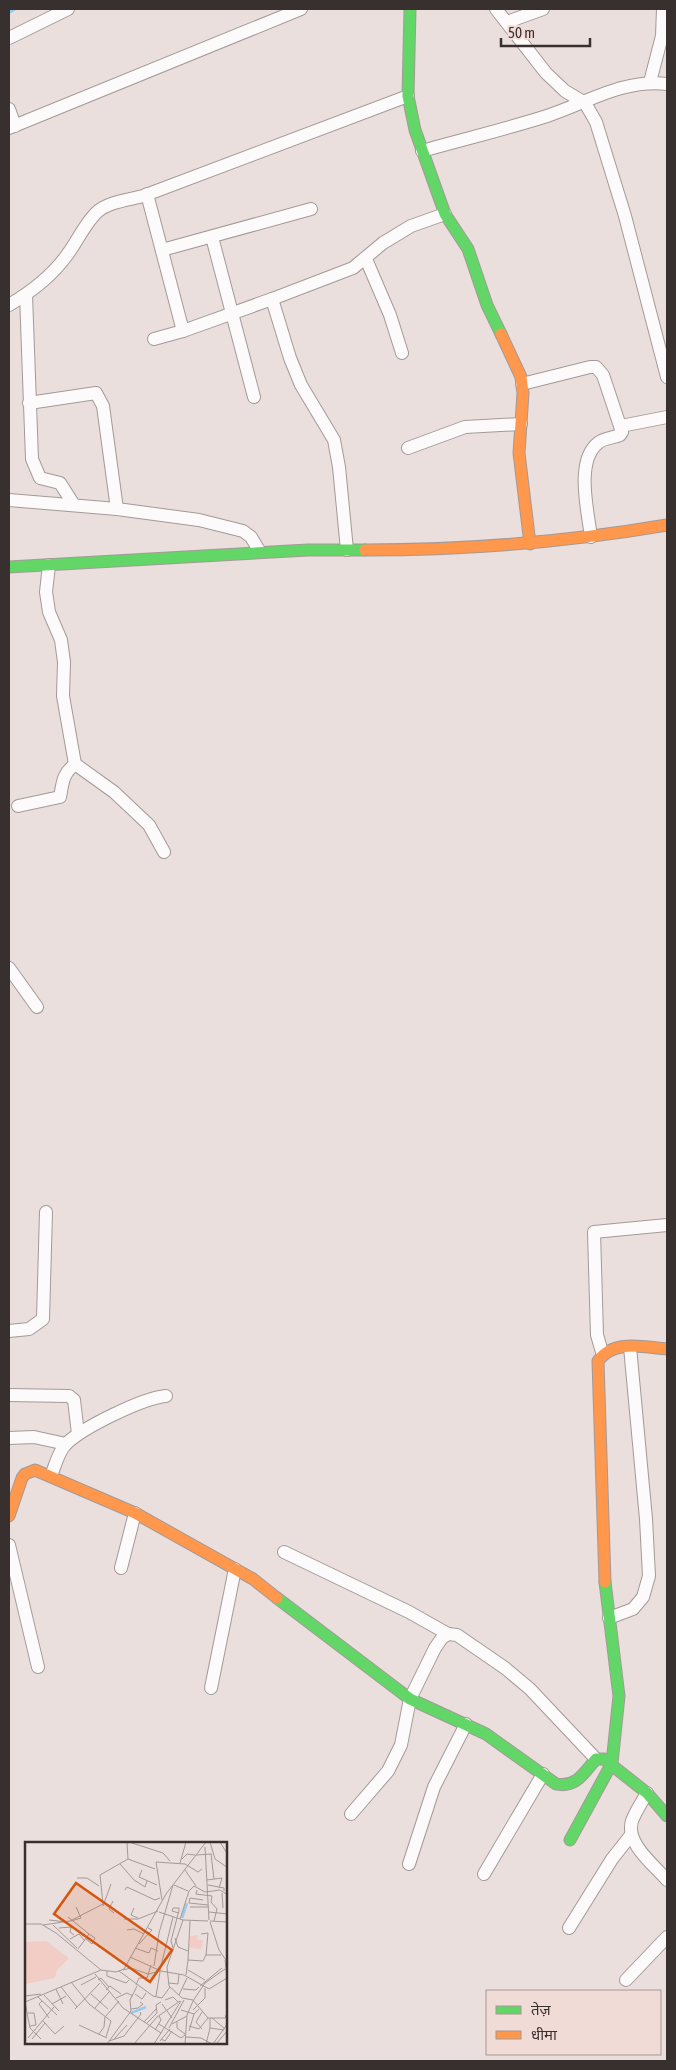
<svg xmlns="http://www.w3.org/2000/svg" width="676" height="2070" font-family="'Asap Condensed','Noto Sans Devanagari',sans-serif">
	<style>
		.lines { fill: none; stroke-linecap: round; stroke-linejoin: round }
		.stream { stroke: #96cbec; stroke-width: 4 }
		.street-casing { stroke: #a39a98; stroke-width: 14 }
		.fast-casing { stroke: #a39a98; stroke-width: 13 }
		.slow-casing { stroke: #a39a98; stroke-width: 13 }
		.street { stroke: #fcfafa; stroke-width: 12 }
		.fast { stroke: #63d668; stroke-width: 11 }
		.slow { stroke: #ff974d; stroke-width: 11 }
		.inset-river { fill: none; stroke: #96cbec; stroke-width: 2.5 }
		.inset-road { fill: none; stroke: #a39997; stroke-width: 1 }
		.view { fill: #d6550f; fill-opacity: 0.15; stroke: #d6550f; stroke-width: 2.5 }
		.inset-edge { fill: none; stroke: #38302e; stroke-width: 2.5 }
	</style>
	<rect width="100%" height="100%" fill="#ebdfdd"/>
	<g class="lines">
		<!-- stream -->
		<path class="stream" d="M9 12 14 9"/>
		<defs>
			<g id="street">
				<path d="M496 9 546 73 565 91 585 103 596 122 625 216 667 377"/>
				<path d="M507 22 543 9"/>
				<path d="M9 38 68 9"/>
				<path d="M650 82 662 36 663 9"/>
				<path d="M9 109 15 126"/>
				<path d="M9 128 301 9"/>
				<path d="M422 151C464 139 506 129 547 116 589 102 623 79 667 84"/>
				<path d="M147 194 183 331 272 299 290 358 301 385 334 440 339 467 347 550"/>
				<path d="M212 237 254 397"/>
				<path d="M162 250 311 209"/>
				<path d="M366 259 390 315 402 353"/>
				<path d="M26 295 32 459 40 478 60 483 74 505"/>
				<path d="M272 299 353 268 383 243 411 226 445 214"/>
				<path d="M9 305C31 292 52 276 67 255 77 242 84 225 96 213 107 202 128 200 143 196L408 96"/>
				<path d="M154 339 183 331"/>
				<path d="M522 384 590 367H596L603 375 622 432 620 435C613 438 603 438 598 443 575 461 588 512 591 537"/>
				<path d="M29 403 96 393 103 406 117 509"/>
				<path d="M621 426 667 417"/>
				<path d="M408 448 465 427 521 424"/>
				<path d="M9 500 117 509 199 520 243 531 251 537 260 552"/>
				<path d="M49 565 46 592 49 612 61 640 64 662 63 696 75 764"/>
				<path d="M75 764 114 792 149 825 164 852"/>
				<path d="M18 806 60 797C63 782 62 775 75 764"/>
				<path d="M9 968 37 1007"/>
				<path d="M9 1331 29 1329 43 1319 46 1212"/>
				<path d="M602 1352 597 1335 594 1232 667 1225"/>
				<path d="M9 1395 69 1396 74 1400 78 1434"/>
				<path d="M9 1438 34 1437 66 1444"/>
				<path d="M51 1476C55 1466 58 1453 65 1445 81 1428 143 1398 166 1396"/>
				<path d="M9 1545 38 1667"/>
				<path d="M284 1552 409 1612 448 1634"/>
				<path d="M121 1568 135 1513"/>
				<path d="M609 1618 633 1609 643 1597 649 1576 646 1519 630 1347"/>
				<path d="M211 1688 235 1569"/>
				<path d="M647 1793C642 1802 635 1812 632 1821 625 1843 654 1865 667 1880"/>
				<path d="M351 1814 388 1771 401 1745 410 1699 435 1648 442 1638 448 1634 457 1635 505 1668 530 1689 596 1759"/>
				<path d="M409 1864 434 1787 466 1724"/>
				<path d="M484 1874 543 1774"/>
				<path d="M569 1928 612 1859 631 1835"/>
				<path d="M626 1980 667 1937"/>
			</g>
			<g id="fast">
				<path d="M410 9 408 96 415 130 445 214 468 249 487 305 501 334"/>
				<path d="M9 567 308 550H365"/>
				<path d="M277 1598 410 1699 486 1734 556 1784C576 1788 584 1773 596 1759H604L647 1793 667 1816"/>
				<path d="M570 1840 612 1763 619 1696 605 1582"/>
			</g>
			<g id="slow">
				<path d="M501 334 521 377 523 393 519 453 530 544"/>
				<path d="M365 550C466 550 567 542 667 525"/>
				<path d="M9 1516 22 1478 25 1474 35 1470 135 1513 253 1579 277 1598"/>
				<path d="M605 1582 598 1361C614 1339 643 1347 667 1349"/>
			</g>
		</defs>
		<!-- street casing -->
		<use href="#street" class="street-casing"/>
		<!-- fast casing -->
		<use href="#fast" class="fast-casing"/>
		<!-- slow casing -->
		<use href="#slow" class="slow-casing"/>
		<!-- street -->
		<use href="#street" class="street"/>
		<!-- fast -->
		<use href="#fast" class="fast"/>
		<!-- slow -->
		<use href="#slow" class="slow"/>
	</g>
	<!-- overview -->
	<g transform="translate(25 1842)">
		<rect width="202" height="202" fill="#ebdfdd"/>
		<path d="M173 93 172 98H178L176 107 164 106 165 94ZM21 99 44 116 32 128 30 136 0 142V100Z" fill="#f2cdc5"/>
		<path class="inset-river" d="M157 76 162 61M106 171 121 165"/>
		<path class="inset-road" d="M104 0 138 11 145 19M185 0 190 17 203 26M195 0 203 13M180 5 184 78M186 12 189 37M171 13 187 12M103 17 130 27M157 17 162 12 170 13M155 21 161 0M95 22 109 38 120 45 122 39M117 28 114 35 132 43M160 28 171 44M52 36H62L74 44M182 38 197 36 194 46M149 43 163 49M183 43 199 46V49M100 48 102 45 130 58 135 56M172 48 171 52 187 54 186 60 192 67 189 79M197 51 198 66M137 58 131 20 160 22 173 30 177 27M178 58 165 56 164 61 183 63M88 59 84 67 89 71M78 64 86 42M165 65H183M109 66 106 73 113 76M134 70 158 78 183 79M184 70 203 72M43 75 64 92 53 107M99 77H113L133 69M155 77 164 49 169 44 180 50 195 48 203 53M24 78 42 80M158 78 142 125 144 144 157 156 168 158 183 176H200L201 173M46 79 56 76 51 65M165 79 163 118 178 119 181 113H196M185 79 203 80M185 80 194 108 203 121M0 82H16L31 91 76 128 0 160M18 83 45 79 78 62 75 33 103 17 102 0M28 83 52 106M34 86 46 85 45 90 49 93M102 88 109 87 119 92M176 92 183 91 181 113M150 96 153 105 163 109M45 97 54 92 60 99M61 97 67 102 70 96 64 92M114 102 127 88 123 86M110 106 124 111 126 106 133 109M148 106 146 99 153 72 154 69V66H148L147 69 154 71M105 115 136 129 159 133 184 147 202 136M200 118 202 135M129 124 134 91 148 43M76 128 91 130 99 127 141 52 181 0M98 128 106 126 123 132 136 129M135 128 148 75M163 128 180 138M82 129V134L101 141 104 138M94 129 128 154 137 156 145 145M70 132 98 166 136 191M161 133 163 118M73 138 76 136 84 145M46 140 64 162 86 179 81 195M144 141 153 142 154 132M56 143 71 135M111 143 114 136H122L126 123M175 144 197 126M36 145 52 165M31 147 38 162M158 147 171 148 174 145M81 148 85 144 96 152M66 152 83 167M110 152 117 157 121 151M19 153 34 169M154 153 162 136M0 154 16 152M131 154 135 130M13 155 32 173M91 156 102 151 108 154M140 158 148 155 153 160M17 159 14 162 24 176M168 159 180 141 200 127M0 160 5 186 16 197M27 162 41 154M137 162 147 176M50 167 75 141M69 167 84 150M106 167 113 166 118 162 115 160M156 168 169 172 174 167M168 168 180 156V146M3 171H9L11 183 5 184M185 176V186L199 188M187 176 200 187M18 179 30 192 39 184M119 180 131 167M152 180V186L160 192M121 182 132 171 131 163 136 160M134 182 156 196 160 193M147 182 162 174M54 183 82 196M164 184 174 187 183 176M144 186 159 158M177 187 171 180 177 170M130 188 136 178 134 174M164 189 169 172M74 192 79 185 80 175 94 159M161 195 176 196 187 202M3 196 29 165M7 197 20 181M89 197 102 183M136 197 140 199 147 189M84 199 99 194 116 172 115 170M135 199 145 187M82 202 106 169 105 158 112 144M109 202 132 175 155 159M129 202 156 159M160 202 162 173 168 159M181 202 185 186M188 202 203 181M191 202 203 188"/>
		<path class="view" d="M51 41 147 108 125 140 29 72Z"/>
		<rect width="202" height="202" class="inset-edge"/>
	</g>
	<!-- border -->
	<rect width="676" height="2070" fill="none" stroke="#38302e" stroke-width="20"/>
	<!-- legend -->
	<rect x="486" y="1990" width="175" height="65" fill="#f1dbd7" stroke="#a79793"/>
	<rect x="496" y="2006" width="25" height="8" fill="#63d668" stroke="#a79793"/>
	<text x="531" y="2015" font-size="15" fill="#38302e">तेज़</text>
	<rect x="496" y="2031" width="25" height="8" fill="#ff974d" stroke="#a79793"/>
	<text x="531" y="2040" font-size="15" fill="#38302e">धीमा</text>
	<!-- scale -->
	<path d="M501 38v8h89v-8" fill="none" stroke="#38302e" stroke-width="2.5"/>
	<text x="508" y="38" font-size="15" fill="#38302e" stroke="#f1dbd7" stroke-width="4" paint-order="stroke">50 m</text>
</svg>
